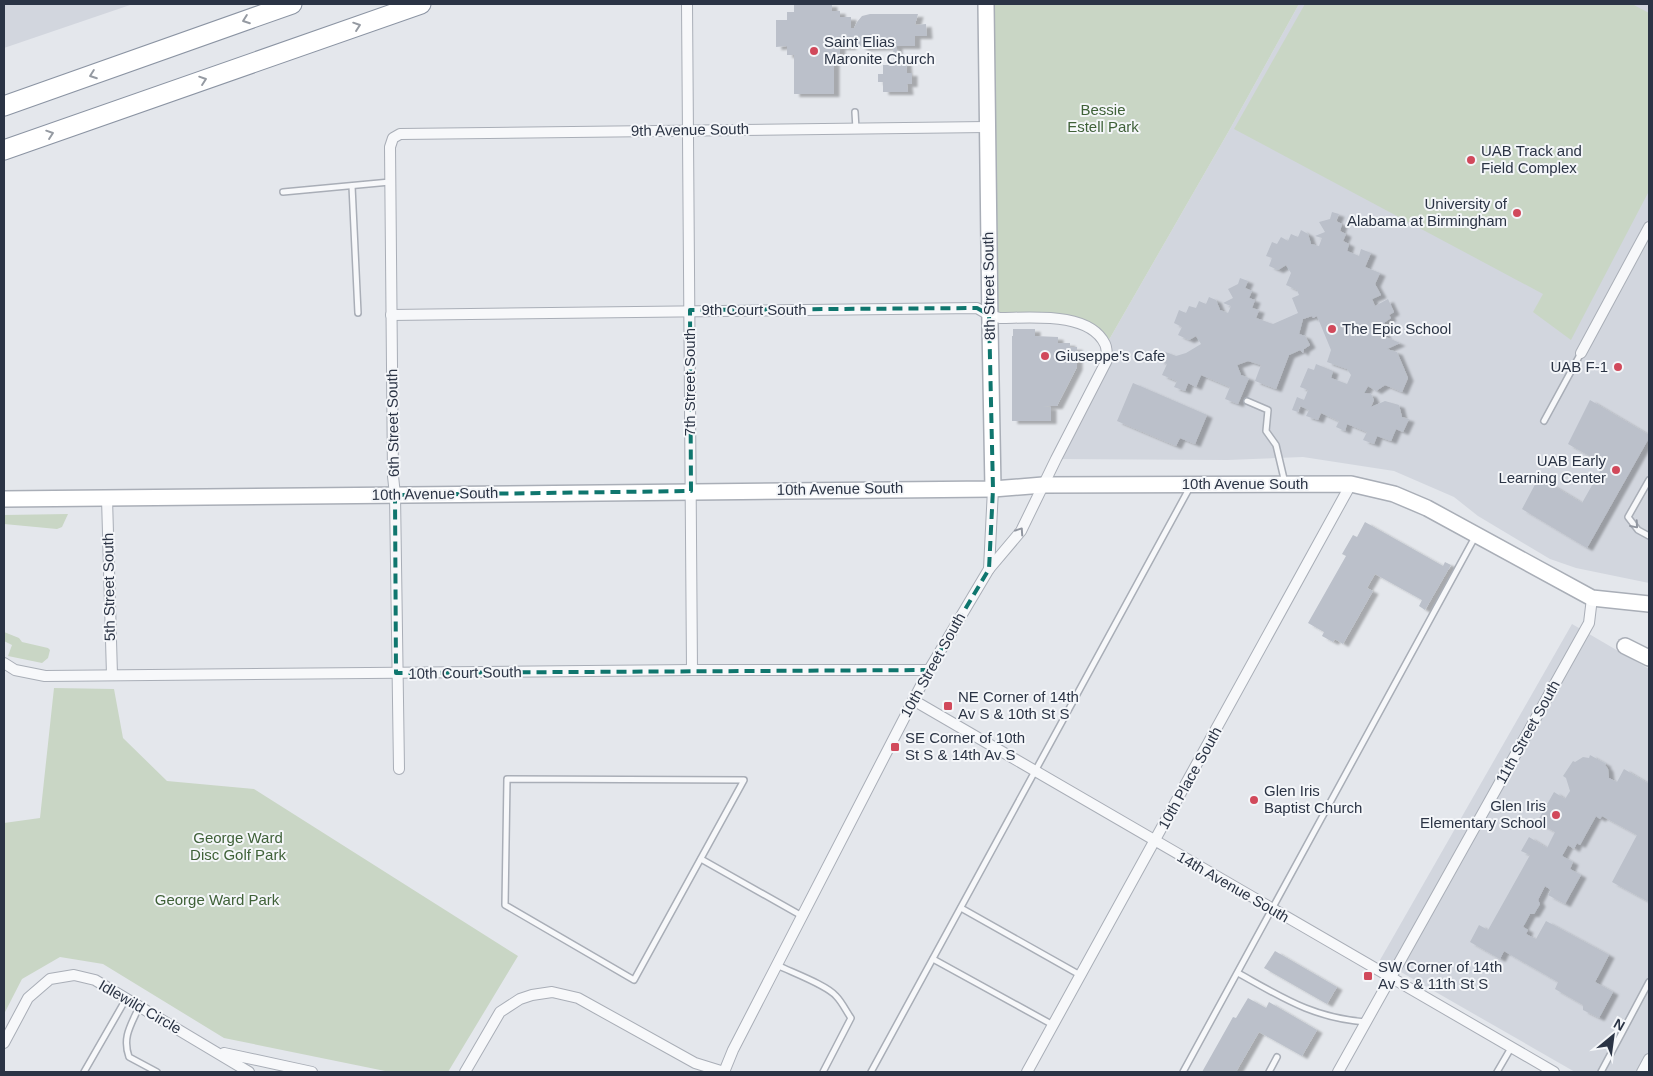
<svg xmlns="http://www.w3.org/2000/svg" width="1653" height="1076" font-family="Helvetica,sans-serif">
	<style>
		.built { fill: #d2d6de }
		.green { fill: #c9d6c5 }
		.building { fill: #bbc0ca; filter: url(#shadow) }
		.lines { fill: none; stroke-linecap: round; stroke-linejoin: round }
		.lane-casing { stroke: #a9aeb7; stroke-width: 8 }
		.street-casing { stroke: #a9aeb7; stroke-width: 12 }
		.secondary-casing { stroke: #a9aeb7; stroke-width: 18 }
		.highway-casing { stroke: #8b94a3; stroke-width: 21 }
		.lane { stroke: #f7f8fa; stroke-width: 5 }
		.street { stroke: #f7f8fa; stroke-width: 10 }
		.secondary { stroke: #fff; stroke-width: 15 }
		.highway { stroke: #fff; stroke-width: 19 }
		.oneway { stroke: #959aa2 }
		.oneway2 { stroke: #9196a0 }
		.marked { fill: none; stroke: #0f766e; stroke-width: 4; stroke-dasharray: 10 6; stroke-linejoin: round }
		.poi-dot { fill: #d1495b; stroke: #f4f6f9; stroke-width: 2 }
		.labels { text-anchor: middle; stroke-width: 4; stroke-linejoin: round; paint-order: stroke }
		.poi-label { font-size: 15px; fill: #2b3445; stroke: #f4f6f9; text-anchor: start }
		.park-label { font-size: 15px; fill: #3f6138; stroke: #f4f6f9 }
		.street-label { font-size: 15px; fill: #2b3445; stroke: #f4f6f9 }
	</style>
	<defs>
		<filter id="shadow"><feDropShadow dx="5.5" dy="3" stdDeviation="1" flood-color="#0004"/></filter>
	</defs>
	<rect width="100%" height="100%" fill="#e4e7ec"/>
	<!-- built -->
	<g class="built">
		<path d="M4 4H133L4 48Z"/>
		<path d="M1299 4H1649V583L1576 568 1550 559 1478 516 1454 497 1394 471 1303 457 1227 460 1056 459 1107 360 1106 345 1230 129Z"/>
		<path d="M1572 624 1649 669V1072H1575L1380 960Z"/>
	</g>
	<!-- green -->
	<g class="green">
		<path d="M986 4H1299L1230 129 1106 345 1091 329 1063 319 989 315Z"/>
		<path d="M1305 4H1632L1649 13V191L1571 340 1533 312 1543 294 1234 129Z"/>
		<path d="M68 514 62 527 57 529 4 524V515Z"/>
		<path d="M4 632 19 638 22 642 48 648 50 650 48 658 42 663 8 656 12 645 4 641Z"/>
		<path d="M54 688 114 689 123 738 167 781 254 789 518 956 448 1072H390L224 1038 103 964 60 957 22 979 4 1014V823L40 818Z"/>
	</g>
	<!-- building -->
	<g class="building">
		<path d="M794 4H832V11H840V17H851V28H854L857 22 862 16 870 14H918L915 25 926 24 927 36H915V46H897V62H906L907 73H912V84H907L908 92H883V82H878V74H883V65H894L893 47 863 48 857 43 854 37H850L851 47H840V57H834V94H794V55H787V46L776 47V20H787V12H794Z"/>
		<path d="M1332 212 1339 214 1336 221 1342 224 1340 231 1346 234 1343 241 1349 244 1347 251 1359 256 1361 249 1371 253 1365 267 1380 273 1375 284 1381 295 1372 299 1375 306 1388 299 1394 312 1389 315 1391 318 1385 322 1382 328 1386 337 1400 343 1387 349 1397 352 1408 378 1402 392 1385 385 1376 391 1368 386 1364 393 1371 394 1374 400 1371 407 1385 401 1399 405 1402 417 1409 419 1403 432 1396 429 1391 441 1377 436 1374 444 1363 440 1367 432 1347 424 1345 431 1336 427 1339 421 1321 413 1318 420 1306 416 1309 410 1300 406 1298 412 1292 410 1297 397 1304 400 1308 390 1300 387 1308 368 1314 370 1316 364 1333 371 1331 378 1347 384 1351 375 1347 369 1327 362 1331 350 1317 316 1313 318 1312 316 1303 319 1299 334 1305 336 1310 345 1304 349 1303 353 1300 350 1289 355 1276 389 1255 381 1261 365 1248 361 1237 365 1241 375 1249 378 1238 404 1225 399 1230 387 1201 375 1196 387 1188 383 1185 391 1174 387 1177 381 1162 375 1167 364 1159 360 1163 351 1176 356 1186 353 1201 344 1196 336 1189 340 1178 335 1182 327 1174 323 1179 310 1186 313 1189 306 1196 308 1199 301 1206 304 1209 297 1216 300 1220 310 1228 313 1231 306 1223 303 1233 298 1228 289 1238 284 1240 278 1248 281 1245 288 1252 291 1249 298 1255 300 1252 308 1259 310 1256 318 1273 324 1298 313 1292 298 1299 295 1297 290 1286 285 1291 273 1286 265 1278 270 1269 266 1272 258 1266 256 1272 242 1277 244 1281 237 1288 241 1291 234 1298 237 1301 230 1308 234 1311 244 1319 246 1322 238 1315 236 1325 232 1319 222 1330 219Z"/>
		<path d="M1013 329H1035V336L1058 337V343H1070V347H1077V367L1057 406H1043L1051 407V421H1012V336H1013Z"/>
		<path d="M1133 383 1207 415 1195 444 1180 438 1176 446 1117 421Z"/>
		<path d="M1590 400 1649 435V438L1587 548 1522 509 1539 477 1582 503 1604 464 1568 444Z"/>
		<path d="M1365 522 1443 566 1445 562 1451 565 1425 610 1419 606 1422 600 1375 574 1367 588 1373 591 1343 644 1335 639 1333 642 1322 636 1324 632 1308 623 1346 556 1342 554 1353 535 1357 537Z"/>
		<path d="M1590 755 1606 764 1605 765 1608 769 1609 778 1617 782 1624 769 1649 784V902L1612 882 1637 835 1602 816 1600 819 1596 816 1580 845 1577 843 1574 849 1568 845 1562 856 1573 862 1570 869 1581 875 1565 904 1548 895 1551 890 1545 886 1538 900 1540 904 1534 914H1530L1523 927 1528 930 1526 934 1536 939 1546 921 1609 955 1595 982 1613 992 1599 1018 1583 1010V1005L1555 989 1558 982 1504 951 1500 959 1470 942 1479 925 1488 930 1530 855 1521 851 1529 837 1547 848 1555 832 1537 822 1554 792 1565 799 1570 791 1566 778 1563 776 1573 761 1575 762 1583 757 1589 758Z"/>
		<path d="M1275 951 1337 987 1327 1004 1264 968Z"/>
		<path d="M1248 998 1266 1008 1269 1002 1317 1030 1302 1056 1259 1032 1236 1072H1202L1233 1017 1236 1018Z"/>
	</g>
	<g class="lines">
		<defs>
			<g id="lane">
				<path d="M855 112 856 129"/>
				<path d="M352 186 358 313"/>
				<path d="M283 192 390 182"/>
				<path d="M1247 401 1268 410 1266 431 1276 445 1285 483"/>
				<path d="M1544 421 1581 353"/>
				<path d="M1649 480 1628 517 1638 530 1649 536"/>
				<path d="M507 779 744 780 634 980 505 905Z"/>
				<path d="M701 859 802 916"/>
				<path d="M961 908 1080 975"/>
				<path d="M933 959 1053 1025"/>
				<path d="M777 965C791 972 827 985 836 996 842 1002 846 1011 851 1018L823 1072"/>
				<path d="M1238 973C1283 998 1313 1018 1366 1022"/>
				<path d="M139 1007C131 1025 122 1037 129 1057L157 1072"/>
				<path d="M84 1072 126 999"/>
				<path d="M871 1072 1190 487"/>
				<path d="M1183 1072 1475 537"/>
				<path d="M1269 1072 1277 1057"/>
				<path d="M1497 1072 1511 1048"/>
				<path d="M1601 1072 1649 982"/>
			</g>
			<g id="street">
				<path d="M687 4 692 670"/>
				<path d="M391 315 977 308 989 315 1000 318C1030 318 1089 311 1105 344 1107 348 1107 355 1107 360L1056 459 1021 531 989 569 929 670 733 1050 724 1072"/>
				<path d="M1581 353 1649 227"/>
				<path d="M107 498 112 675"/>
				<path d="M989 569 993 489"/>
				<path d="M4 663 15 670 45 676 692 670H929"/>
				<path d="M913 700 1554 1072"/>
				<path d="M399 769 395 495 393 476 390 147 393 138 400 134 987 127"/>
				<path d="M4 1043 28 998 50 979 74 975 95 980 249 1072"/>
				<path d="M224 1053 312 1072"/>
				<path d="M465 1072 500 1012 520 999 532 995 552 992 578 998 695 1063 724 1072"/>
				<path d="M1027 1072 1351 484"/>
				<path d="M1338 1072 1589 623 1592 598"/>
				<path d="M1642 1072 1649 1059"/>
			</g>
			<g id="secondary">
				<path d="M986 4 990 325 993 489"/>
				<path d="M4 499 993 489 1043 485 1351 484 1394 494 1427 508 1592 598 1649 604"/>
				<path d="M1625 646 1649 658"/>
			</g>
			<g id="highway">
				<path d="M4 106 292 4"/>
				<path d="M4 150 421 4"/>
			</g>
		</defs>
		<!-- lane casing -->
		<use href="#lane" class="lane-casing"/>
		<!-- street casing -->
		<use href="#street" class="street-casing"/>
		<!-- secondary casing -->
		<use href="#secondary" class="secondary-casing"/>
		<!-- highway casing -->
		<use href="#highway" class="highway-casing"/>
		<!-- lane -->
		<use href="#lane" class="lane"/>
		<!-- street -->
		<use href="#street" class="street"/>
		<!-- secondary -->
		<use href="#secondary" class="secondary"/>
		<!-- highway -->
		<use href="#highway" class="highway"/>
	</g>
	<!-- one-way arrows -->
	<defs><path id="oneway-chevron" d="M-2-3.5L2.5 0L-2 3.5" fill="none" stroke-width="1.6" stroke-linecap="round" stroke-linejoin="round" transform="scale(1.25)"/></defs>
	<g class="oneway">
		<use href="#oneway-chevron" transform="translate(246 20) rotate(160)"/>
		<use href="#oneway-chevron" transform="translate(357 26) rotate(-19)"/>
		<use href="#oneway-chevron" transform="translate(93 75) rotate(160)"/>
		<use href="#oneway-chevron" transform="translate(203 80) rotate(-19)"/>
		<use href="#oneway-chevron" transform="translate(50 134) rotate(-19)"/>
	</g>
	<g class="oneway2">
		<use href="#oneway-chevron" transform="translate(1635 525) rotate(49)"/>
		<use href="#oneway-chevron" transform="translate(1020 531) rotate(-56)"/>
	</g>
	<!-- marked area -->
	<path class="marked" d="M977 308 989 315 993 489 989 569 929 670 396 673 395 495 691 491 690 310Z"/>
	<!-- markers -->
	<g class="poi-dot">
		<circle cx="814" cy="51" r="5"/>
		<circle cx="1471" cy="160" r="5"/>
		<circle cx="1517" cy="213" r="5"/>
		<circle cx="1332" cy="329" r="5"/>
		<circle cx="1045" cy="356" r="5"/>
		<circle cx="1618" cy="367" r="5"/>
		<circle cx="1616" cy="470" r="5"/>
		<rect x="943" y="701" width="10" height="10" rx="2.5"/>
		<rect x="890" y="742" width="10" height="10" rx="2.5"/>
		<circle cx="1254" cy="800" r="5"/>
		<circle cx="1556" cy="815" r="5"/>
		<rect x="1363" y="971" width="10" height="10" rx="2.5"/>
	</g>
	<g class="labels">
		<!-- poi labels -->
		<g class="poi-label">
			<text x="824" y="47">Saint Elias<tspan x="824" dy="17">Maronite Church</tspan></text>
			<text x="1481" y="156">UAB Track and<tspan x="1481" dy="17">Field Complex</tspan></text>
			<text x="1507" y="209" text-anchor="end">University of<tspan x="1507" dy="17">Alabama at Birmingham</tspan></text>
			<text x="1342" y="334">The Epic School</text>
			<text x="1055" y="361">Giuseppe's Cafe</text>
			<text x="1608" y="372" text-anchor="end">UAB F-1</text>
			<text x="1606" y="466" text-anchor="end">UAB Early<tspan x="1606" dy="17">Learning Center</tspan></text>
			<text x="958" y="702">NE Corner of 14th<tspan x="958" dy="17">Av S &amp; 10th St S</tspan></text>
			<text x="905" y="743">SE Corner of 10th<tspan x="905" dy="17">St S &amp; 14th Av S</tspan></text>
			<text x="1264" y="796">Glen Iris<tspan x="1264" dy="17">Baptist Church</tspan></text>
			<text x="1546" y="811" text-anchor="end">Glen Iris<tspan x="1546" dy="17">Elementary School</tspan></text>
			<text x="1378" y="972">SW Corner of 14th<tspan x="1378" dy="17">Av S &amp; 11th St S</tspan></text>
		</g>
		<!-- park labels -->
		<g class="park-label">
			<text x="1103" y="115">Bessie<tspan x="1103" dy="17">Estell Park</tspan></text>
			<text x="238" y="843">George Ward<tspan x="238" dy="17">Disc Golf Park</tspan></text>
			<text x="217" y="905">George Ward Park</text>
		</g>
		<!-- street labels -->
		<g class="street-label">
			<text transform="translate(690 130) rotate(-1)" y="5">9th Avenue South</text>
			<text transform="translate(989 286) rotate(-91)" y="5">8th Street South</text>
			<text x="754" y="315">9th Court South</text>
			<text transform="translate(690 382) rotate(-90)" y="5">7th Street South</text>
			<text transform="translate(393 423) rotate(-91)" y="5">6th Street South</text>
			<text x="1245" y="489">10th Avenue South</text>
			<text transform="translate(840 489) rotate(-1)" y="5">10th Avenue South</text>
			<text transform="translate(435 494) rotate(-1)" y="5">10th Avenue South</text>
			<text transform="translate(109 587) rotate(-91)" y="5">5th Street South</text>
			<text transform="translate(933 665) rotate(-61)" y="5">10th Street South</text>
			<text transform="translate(465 673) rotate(-1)" y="5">10th Court South</text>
			<text transform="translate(1528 732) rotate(-61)" y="5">11th Street South</text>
			<text transform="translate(1190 778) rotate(-61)" y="5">10th Place South</text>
			<text transform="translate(1233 887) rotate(30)" y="5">14th Avenue South</text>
			<text transform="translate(140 1007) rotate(30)" y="5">Idlewild Circle</text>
		</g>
	</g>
	<!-- border -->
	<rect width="1653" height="1076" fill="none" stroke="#2b3445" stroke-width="10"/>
	<!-- north arrow -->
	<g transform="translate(1613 1036) rotate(29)" stroke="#f4f6f9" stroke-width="4" paint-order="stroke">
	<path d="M0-4L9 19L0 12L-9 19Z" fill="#2b3445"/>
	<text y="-8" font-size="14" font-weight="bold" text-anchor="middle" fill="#2b3445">N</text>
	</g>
</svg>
